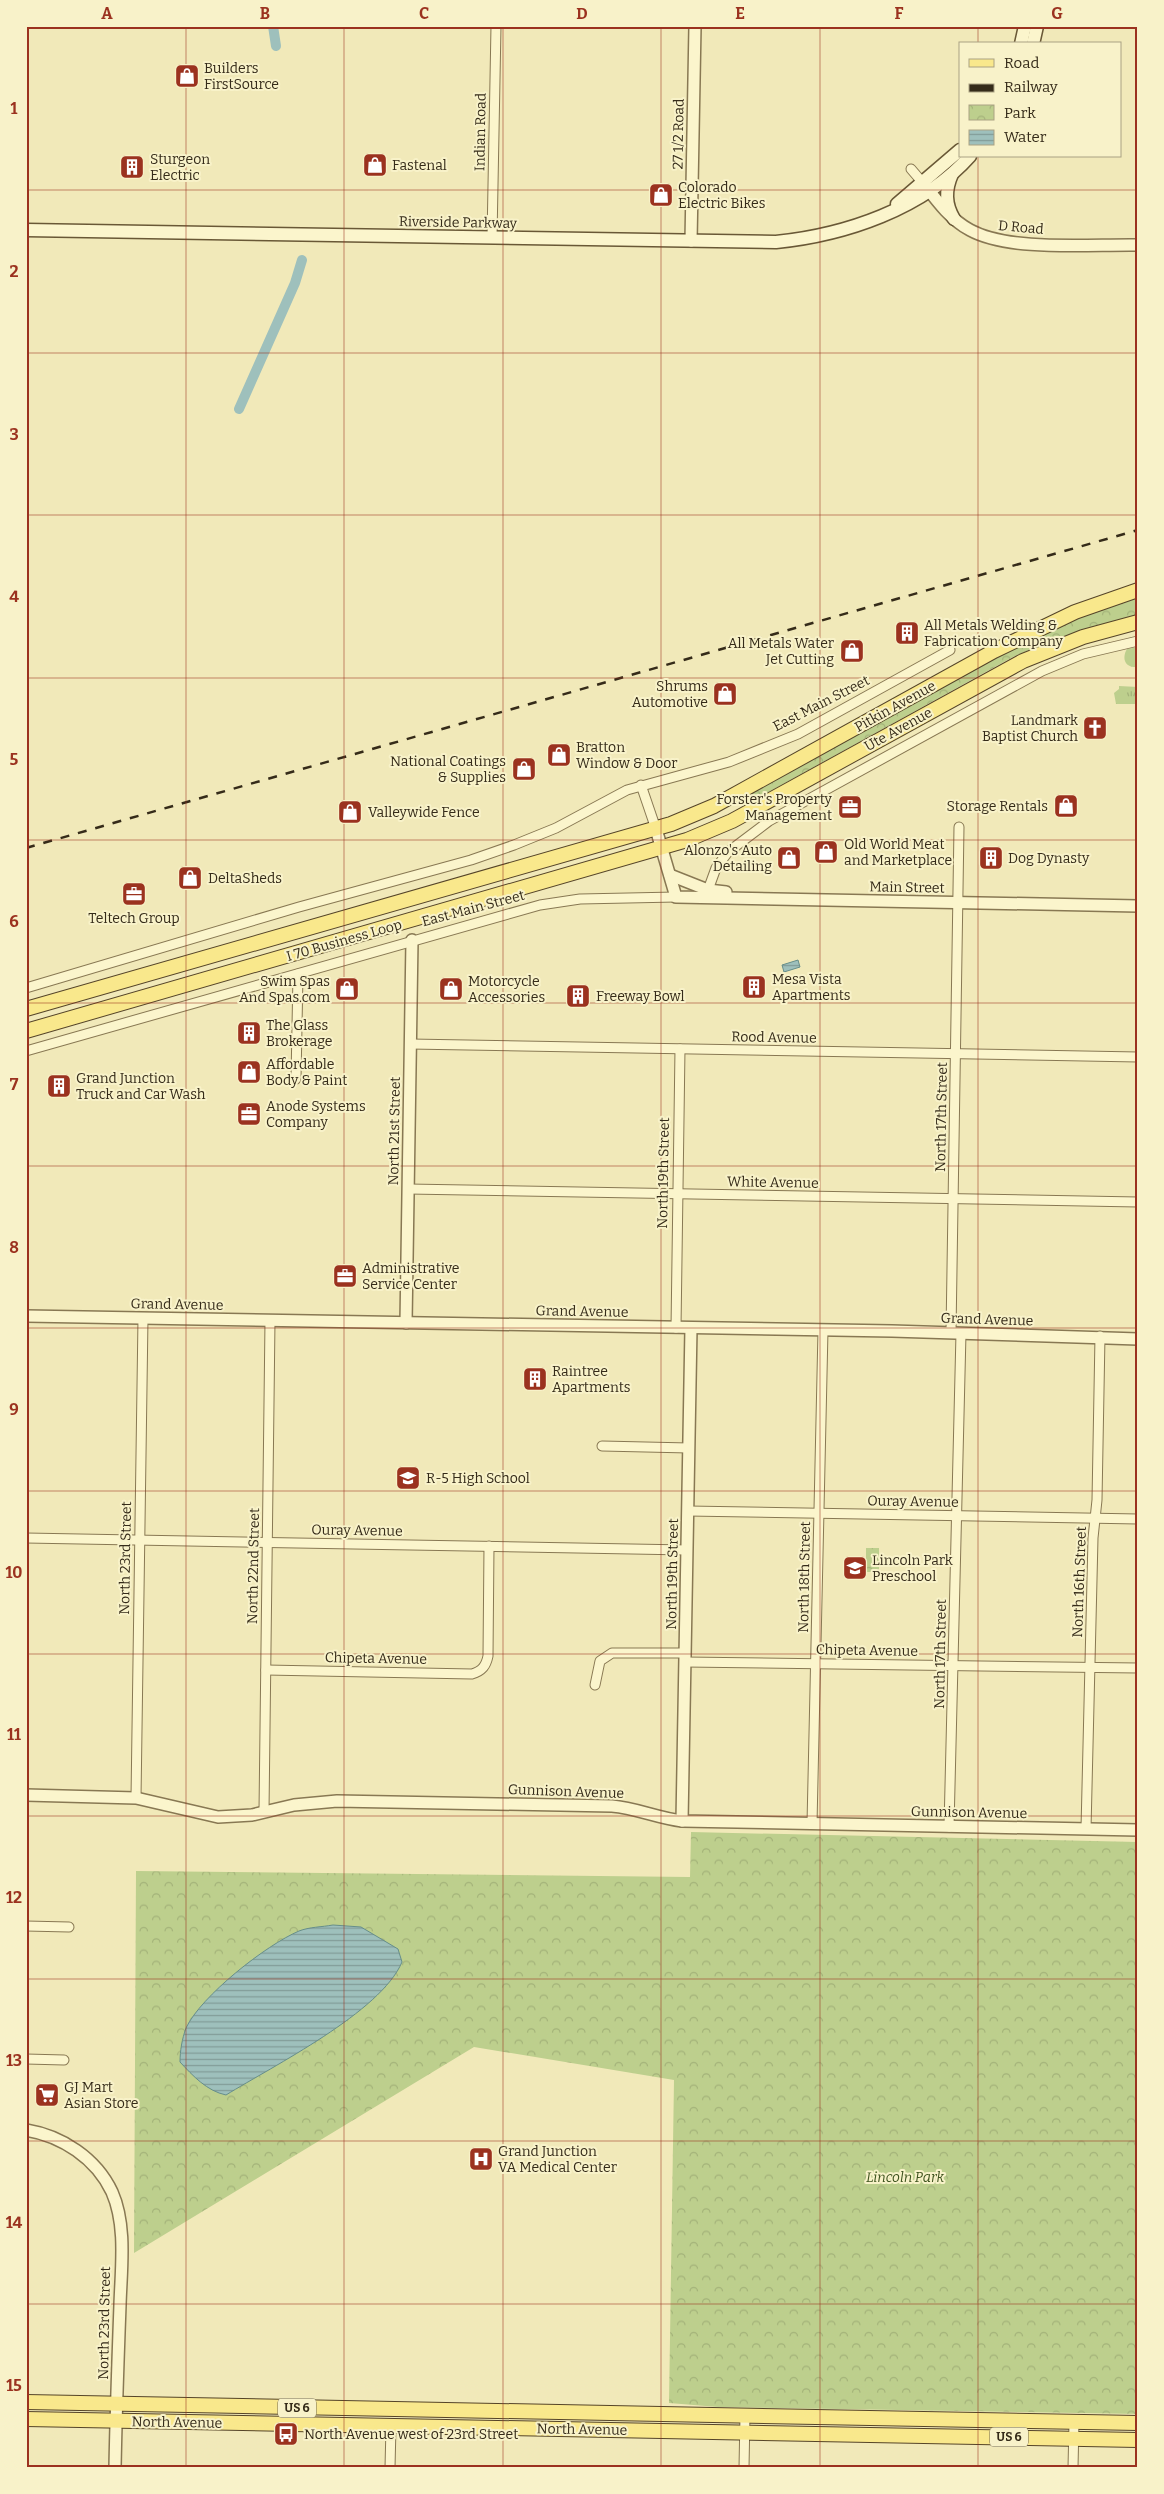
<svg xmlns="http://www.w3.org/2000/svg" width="1164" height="2494" font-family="Bitter,serif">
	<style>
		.grass { fill: url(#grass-tufts) }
		.park { fill: url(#park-crowns) }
		.water { fill: url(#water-rules); stroke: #668e8a }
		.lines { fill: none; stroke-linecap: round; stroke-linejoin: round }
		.canal { stroke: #9ec0bc; stroke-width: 10 }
		.minor-casing { stroke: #887853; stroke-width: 11 }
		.tertiary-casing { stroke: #887853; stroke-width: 14 }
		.secondary-casing { stroke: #695836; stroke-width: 15 }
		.primary-casing { stroke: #554428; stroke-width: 16 }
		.minor { stroke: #fbf5cc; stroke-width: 9 }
		.tertiary { stroke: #fbf5cc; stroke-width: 11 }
		.secondary { stroke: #fbf5cc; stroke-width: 12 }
		.primary { stroke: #f9e88c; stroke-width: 14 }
		.rail { stroke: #352b19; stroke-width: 2.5; stroke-dasharray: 9 9; stroke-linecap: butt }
		.grid { fill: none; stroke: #9b321f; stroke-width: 1; stroke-opacity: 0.55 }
		.labels { text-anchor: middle; stroke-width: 4; stroke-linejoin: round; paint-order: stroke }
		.shield { fill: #f8f2c9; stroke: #70674e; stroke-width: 1 }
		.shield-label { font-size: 12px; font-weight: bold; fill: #352b19 }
		.poi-label { font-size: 14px; fill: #352b19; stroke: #f8f2c9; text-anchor: start }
		.street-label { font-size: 14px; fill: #352b19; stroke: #f8f2c9 }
		.park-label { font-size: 14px; font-style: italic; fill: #3e531e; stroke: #f8f2c9 }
		.neatline { fill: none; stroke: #9b321f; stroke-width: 2 }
		.grid-label { font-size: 16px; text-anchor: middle; font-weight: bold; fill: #9b321f }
	</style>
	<defs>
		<pattern id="grass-tufts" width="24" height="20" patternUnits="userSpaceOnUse" patternTransform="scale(1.25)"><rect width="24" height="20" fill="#bdcf8d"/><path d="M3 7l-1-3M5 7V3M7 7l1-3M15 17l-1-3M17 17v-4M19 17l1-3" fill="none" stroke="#a3b279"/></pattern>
		<pattern id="park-crowns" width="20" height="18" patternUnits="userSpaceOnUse" patternTransform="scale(1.25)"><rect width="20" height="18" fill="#bdcf8d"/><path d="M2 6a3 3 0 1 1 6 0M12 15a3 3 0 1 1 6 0" fill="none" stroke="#a3b279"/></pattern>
		<pattern id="water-rules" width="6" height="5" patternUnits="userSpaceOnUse" patternTransform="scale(1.25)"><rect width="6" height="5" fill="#9ec0bc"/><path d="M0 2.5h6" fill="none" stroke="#829c98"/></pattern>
	</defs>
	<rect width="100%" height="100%" fill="#f1e9b9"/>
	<!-- grass -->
	<g class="grass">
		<path d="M1138 647V663L1135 667C1124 667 1122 657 1127 649Z"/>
		<path d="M1119 686 1138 687V704H1116L1114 693 1119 689Z"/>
	</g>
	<!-- park -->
	<g class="park">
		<path d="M1138 597V615C1094 626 1052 639 1011 658L756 799 751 793C808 761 864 730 921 698 990 659 1061 620 1138 597Z"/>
		<rect x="866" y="1548" width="13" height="24"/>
		<path d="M691 1832 1138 1842V2414L718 2407 669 2403 674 2080 474 2047 134 2253 136 1871 690 1877Z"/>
	</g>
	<!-- water -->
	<g class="water">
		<path d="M798 960 800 967 784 972 782 965Z"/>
		<path d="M333 1925 361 1927 398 1949 402 1962C381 2012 273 2066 226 2095 207 2091 193 2076 180 2062 180 2051 182 2039 186 2028 201 1996 266 1945 299 1931 309 1927 322 1927 333 1925Z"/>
	</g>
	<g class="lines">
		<!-- canal -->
		<g class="canal">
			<path d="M273 26 276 46"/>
			<path d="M239 409 295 283 302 260"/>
		</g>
		<defs>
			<g id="minor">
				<path d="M911 169 923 183"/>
				<path d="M492 238 496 26"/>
				<path d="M641 785 656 829"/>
				<path d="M708 890 716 868 728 852 769 821 1042 671 1083 654 1138 641"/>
				<path d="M26 988 299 907 471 860 514 845 556 828 627 790 729 762 798 734 950 650"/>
				<path d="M410 1044 1138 1057"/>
				<path d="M26 1051 540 905 580 899 676 897"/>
				<path d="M296 1079 298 974"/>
				<path d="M408 1189 1138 1202"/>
				<path d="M676 1328 680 1049"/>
				<path d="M951 1332 959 827"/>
				<path d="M602 1446 689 1448"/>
				<path d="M688 1511 1138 1519"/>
				<path d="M26 1538 687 1550"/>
				<path d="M685 1662 1138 1668"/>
				<path d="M266 1670 472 1674C482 1671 486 1666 488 1656L489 1546"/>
				<path d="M595 1685 600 1661 612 1653H685"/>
				<path d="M136 1798 143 1318"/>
				<path d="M264 1811 270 1321"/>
				<path d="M812 1824 823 1330"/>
				<path d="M949 1827 961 1333"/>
				<path d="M1086 1829 1093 1538 1097 1500 1100 1336"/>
				<path d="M26 1926 69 1927"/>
				<path d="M26 2059 64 2060"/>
				<path d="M390 2468 391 2426"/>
				<path d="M744 2468 745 2415"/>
				<path d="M1073 2468 1074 2422"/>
			</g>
			<g id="tertiary">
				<path d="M924 184C937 201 951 220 970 230 1010 252 1091 244 1138 245"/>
				<path d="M691 241 695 26"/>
				<path d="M656 829 676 897 1138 906"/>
				<path d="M670 875 708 890 726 892"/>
				<path d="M26 1316 892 1331 1138 1339"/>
				<path d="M406 1323 412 940"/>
				<path d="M26 1795 136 1798 218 1817 252 1815 294 1805 337 1801 612 1806C636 1808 657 1818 682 1821L1138 1830"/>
				<path d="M682 1821 691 1328"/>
				<path d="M26 2130C62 2136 96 2158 112 2192 127 2226 121 2269 120 2305 118 2359 116 2413 115 2468"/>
			</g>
			<g id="secondary">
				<path d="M1021 44 1025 26"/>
				<path d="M1033 44 1037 26"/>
				<path d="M952 174C945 190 945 204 954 219"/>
				<path d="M897 204 960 150"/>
				<path d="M26 230 776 242C845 235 923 209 970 156"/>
			</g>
			<g id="primary">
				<path d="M26 1009 671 824 714 806 994 651 1075 612 1138 590"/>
				<path d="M26 1031 687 840 732 821 1023 661 1083 637 1138 622"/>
				<path d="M26 2402 1138 2423"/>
				<path d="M26 2419 1138 2440"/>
			</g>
		</defs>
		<!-- minor casing -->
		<use href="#minor" class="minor-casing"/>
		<!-- tertiary casing -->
		<use href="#tertiary" class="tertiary-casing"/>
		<!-- secondary casing -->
		<use href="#secondary" class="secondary-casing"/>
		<!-- primary casing -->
		<use href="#primary" class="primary-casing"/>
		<!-- minor -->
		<use href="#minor" class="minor"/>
		<!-- tertiary -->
		<use href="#tertiary" class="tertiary"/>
		<!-- secondary -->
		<use href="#secondary" class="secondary"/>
		<!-- primary -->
		<use href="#primary" class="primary"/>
		<!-- rail -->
		<path class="rail" d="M26 848 1138 530"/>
	</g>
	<!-- grid -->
	<path class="grid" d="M186 26V2468M344 26V2468M503 26V2468M661 26V2468M820 26V2468M978 26V44M978 156V2468M26 190H1138M26 353H1138M26 515H1138M26 678H1138M26 840H1138M26 1003H1138M26 1166H1138M26 1328H1138M26 1491H1138M26 1654H1138M26 1816H1138M26 1979H1138M26 2141H1138M26 2304H1138"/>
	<!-- icons -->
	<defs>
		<symbol id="shop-square" viewBox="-11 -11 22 22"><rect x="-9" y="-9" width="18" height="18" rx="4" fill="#9b321f" stroke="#f8f2c9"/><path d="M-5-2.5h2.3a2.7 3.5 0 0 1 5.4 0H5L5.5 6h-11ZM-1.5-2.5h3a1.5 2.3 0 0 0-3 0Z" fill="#fff"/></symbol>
		<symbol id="building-square" viewBox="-11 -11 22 22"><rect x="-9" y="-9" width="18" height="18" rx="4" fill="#9b321f" stroke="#f8f2c9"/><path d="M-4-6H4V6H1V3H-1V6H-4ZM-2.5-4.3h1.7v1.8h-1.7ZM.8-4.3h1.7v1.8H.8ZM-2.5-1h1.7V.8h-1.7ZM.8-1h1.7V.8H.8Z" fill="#fff"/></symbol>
		<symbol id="church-square" viewBox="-11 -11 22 22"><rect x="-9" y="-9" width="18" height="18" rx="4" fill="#9b321f" stroke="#f8f2c9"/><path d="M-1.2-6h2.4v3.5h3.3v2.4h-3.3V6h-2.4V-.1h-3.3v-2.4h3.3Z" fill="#fff"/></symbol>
		<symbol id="office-square" viewBox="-11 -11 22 22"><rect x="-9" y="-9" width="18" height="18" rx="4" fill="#9b321f" stroke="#f8f2c9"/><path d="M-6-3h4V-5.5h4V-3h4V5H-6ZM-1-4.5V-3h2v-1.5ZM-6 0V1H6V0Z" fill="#fff"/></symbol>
		<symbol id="school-square" viewBox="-11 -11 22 22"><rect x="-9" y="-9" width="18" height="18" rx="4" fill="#9b321f" stroke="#f8f2c9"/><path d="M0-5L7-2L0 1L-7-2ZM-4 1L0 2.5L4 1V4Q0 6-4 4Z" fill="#fff"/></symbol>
		<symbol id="supermarket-square" viewBox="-11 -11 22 22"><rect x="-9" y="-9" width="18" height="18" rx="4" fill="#9b321f" stroke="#f8f2c9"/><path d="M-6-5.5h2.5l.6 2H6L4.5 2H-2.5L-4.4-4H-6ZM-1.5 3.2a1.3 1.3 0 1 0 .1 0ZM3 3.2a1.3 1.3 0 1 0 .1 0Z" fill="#fff"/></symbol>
		<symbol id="hospital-square" viewBox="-11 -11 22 22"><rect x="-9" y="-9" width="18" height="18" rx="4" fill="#9b321f" stroke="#f8f2c9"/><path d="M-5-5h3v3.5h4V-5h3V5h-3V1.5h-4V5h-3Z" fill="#fff"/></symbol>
		<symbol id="bus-square" viewBox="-11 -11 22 22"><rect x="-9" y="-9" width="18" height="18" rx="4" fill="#9b321f" stroke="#f8f2c9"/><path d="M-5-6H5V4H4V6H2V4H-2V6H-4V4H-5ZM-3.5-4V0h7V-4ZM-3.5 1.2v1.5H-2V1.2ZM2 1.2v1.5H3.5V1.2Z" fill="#fff"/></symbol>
	</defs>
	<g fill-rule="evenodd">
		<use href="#shop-square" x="173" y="62" width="28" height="28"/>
		<use href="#shop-square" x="361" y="151" width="28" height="28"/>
		<use href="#building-square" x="118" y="153" width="28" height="28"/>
		<use href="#shop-square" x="647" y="181" width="28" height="28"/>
		<use href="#building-square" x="893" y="619" width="28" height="28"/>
		<use href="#shop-square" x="838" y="637" width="28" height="28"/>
		<use href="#shop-square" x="711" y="680" width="28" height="28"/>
		<use href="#church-square" x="1081" y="714" width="28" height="28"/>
		<use href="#shop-square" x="545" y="741" width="28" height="28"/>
		<use href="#shop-square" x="510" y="755" width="28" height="28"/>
		<use href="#shop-square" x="1052" y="792" width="28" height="28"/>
		<use href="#office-square" x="836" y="793" width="28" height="28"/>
		<use href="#shop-square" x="336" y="798" width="28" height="28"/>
		<use href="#shop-square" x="812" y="838" width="28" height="28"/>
		<use href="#shop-square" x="775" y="844" width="28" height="28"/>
		<use href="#building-square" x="977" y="844" width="28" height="28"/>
		<use href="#shop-square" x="176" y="864" width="28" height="28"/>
		<use href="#office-square" x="120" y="880" width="28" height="28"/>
		<use href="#building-square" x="740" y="973" width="28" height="28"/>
		<use href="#shop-square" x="333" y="975" width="28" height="28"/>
		<use href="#shop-square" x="437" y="975" width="28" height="28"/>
		<use href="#building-square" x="564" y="982" width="28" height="28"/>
		<use href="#building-square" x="235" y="1019" width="28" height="28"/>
		<use href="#shop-square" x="235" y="1058" width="28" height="28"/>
		<use href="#building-square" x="45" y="1072" width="28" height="28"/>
		<use href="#office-square" x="235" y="1100" width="28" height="28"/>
		<use href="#office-square" x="331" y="1262" width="28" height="28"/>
		<use href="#building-square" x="521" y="1365" width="28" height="28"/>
		<use href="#school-square" x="394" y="1464" width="28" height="28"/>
		<use href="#school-square" x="841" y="1554" width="28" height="28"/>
		<use href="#supermarket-square" x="33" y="2081" width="28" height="28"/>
		<use href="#hospital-square" x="467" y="2145" width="28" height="28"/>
		<use href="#bus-square" x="272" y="2420" width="28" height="28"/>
	</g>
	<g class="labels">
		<!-- shield labels -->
		<g class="shield">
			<rect x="278" y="2398.5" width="38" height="19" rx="4"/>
			<rect x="990" y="2427.5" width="38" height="19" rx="4"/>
		</g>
		<g class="shield-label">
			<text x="297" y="2412">US 6</text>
			<text x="1009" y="2441">US 6</text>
		</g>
		<!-- poi labels -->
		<g class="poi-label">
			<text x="204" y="73">Builders<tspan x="204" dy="16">FirstSource</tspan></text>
			<text x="150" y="164">Sturgeon<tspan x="150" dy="16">Electric</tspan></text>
			<text x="392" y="170">Fastenal</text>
			<text x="678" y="192">Colorado<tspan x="678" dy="16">Electric Bikes</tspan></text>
			<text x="924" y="630">All Metals Welding &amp;<tspan x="924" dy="16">Fabrication Company</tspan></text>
			<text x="834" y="648" text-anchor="end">All Metals Water<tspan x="834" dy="16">Jet Cutting</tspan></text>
			<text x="708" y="691" text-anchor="end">Shrums<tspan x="708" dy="16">Automotive</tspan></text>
			<text x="1078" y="725" text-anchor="end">Landmark<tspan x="1078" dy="16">Baptist Church</tspan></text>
			<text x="576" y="752">Bratton<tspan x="576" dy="16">Window &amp; Door</tspan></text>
			<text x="506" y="766" text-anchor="end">National Coatings<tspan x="506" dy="16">&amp; Supplies</tspan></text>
			<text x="832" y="804" text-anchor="end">Forster's Property<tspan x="832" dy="16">Management</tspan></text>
			<text x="1048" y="811" text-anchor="end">Storage Rentals</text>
			<text x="368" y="817">Valleywide Fence</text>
			<text x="844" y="849">Old World Meat<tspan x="844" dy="16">and Marketplace</tspan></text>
			<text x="772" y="855" text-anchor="end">Alonzo's Auto<tspan x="772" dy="16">Detailing</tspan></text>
			<text x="1008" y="863">Dog Dynasty</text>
			<text x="208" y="883">DeltaSheds</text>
			<text x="134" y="923" text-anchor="middle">Teltech Group</text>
			<text x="772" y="984">Mesa Vista<tspan x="772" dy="16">Apartments</tspan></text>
			<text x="330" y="986" text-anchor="end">Swim Spas<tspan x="330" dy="16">And Spas.com</tspan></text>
			<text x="468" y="986">Motorcycle<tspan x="468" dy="16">Accessories</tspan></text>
			<text x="596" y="1001">Freeway Bowl</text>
			<text x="266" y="1030">The Glass<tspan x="266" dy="16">Brokerage</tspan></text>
			<text x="266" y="1069">Affordable<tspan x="266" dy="16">Body &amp; Paint</tspan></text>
			<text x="76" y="1083">Grand Junction<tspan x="76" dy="16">Truck and Car Wash</tspan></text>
			<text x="266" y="1111">Anode Systems<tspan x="266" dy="16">Company</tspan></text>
			<text x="362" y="1273">Administrative<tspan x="362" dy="16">Service Center</tspan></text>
			<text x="552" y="1376">Raintree<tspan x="552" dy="16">Apartments</tspan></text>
			<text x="426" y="1483">R-5 High School</text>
			<text x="872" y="1565">Lincoln Park<tspan x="872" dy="16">Preschool</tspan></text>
			<text x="64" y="2092">GJ Mart<tspan x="64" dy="16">Asian Store</tspan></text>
			<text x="498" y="2156">Grand Junction<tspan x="498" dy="16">VA Medical Center</tspan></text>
			<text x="304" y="2439">North Avenue west of 23rd Street</text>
		</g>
		<!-- street labels -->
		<g class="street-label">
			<text transform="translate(480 132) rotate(-89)" y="5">Indian Road</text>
			<text transform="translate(678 134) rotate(-89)" y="5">27 1/2 Road</text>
			<text transform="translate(458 222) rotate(1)" y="5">Riverside Parkway</text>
			<text transform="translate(1021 227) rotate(5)" y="5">D Road</text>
			<text transform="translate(821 703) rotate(-27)" y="5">East Main Street</text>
			<text transform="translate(895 706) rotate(-29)" y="5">Pitkin Avenue</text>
			<text transform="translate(898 729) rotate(-29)" y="5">Ute Avenue</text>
			<text transform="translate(907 887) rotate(1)" y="5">Main Street</text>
			<text transform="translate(473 908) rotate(-15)" y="5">East Main Street</text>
			<text transform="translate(344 940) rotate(-16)" y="5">I 70 Business Loop</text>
			<text transform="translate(774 1037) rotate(1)" y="5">Rood Avenue</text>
			<text transform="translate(941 1117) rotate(-89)" y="5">North 17th Street</text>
			<text transform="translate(394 1131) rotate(-89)" y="5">North 21st Street</text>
			<text transform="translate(663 1173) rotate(-89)" y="5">North 19th Street</text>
			<text transform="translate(773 1182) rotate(1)" y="5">White Avenue</text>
			<text transform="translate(177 1304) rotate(1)" y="5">Grand Avenue</text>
			<text transform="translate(582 1311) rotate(1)" y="5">Grand Avenue</text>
			<text transform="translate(987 1319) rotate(2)" y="5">Grand Avenue</text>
			<text transform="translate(913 1501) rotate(1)" y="5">Ouray Avenue</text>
			<text transform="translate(357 1530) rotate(1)" y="5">Ouray Avenue</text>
			<text transform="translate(125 1558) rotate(-89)" y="5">North 23rd Street</text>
			<text transform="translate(253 1566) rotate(-89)" y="5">North 22nd Street</text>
			<text transform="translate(672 1574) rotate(-89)" y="5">North 19th Street</text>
			<text transform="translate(804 1577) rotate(-89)" y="5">North 18th Street</text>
			<text transform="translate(1079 1582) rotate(-88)" y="5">North 16th Street</text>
			<text transform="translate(867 1650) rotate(1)" y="5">Chipeta Avenue</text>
			<text transform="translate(940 1654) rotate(-89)" y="5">North 17th Street</text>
			<text transform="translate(376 1658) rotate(1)" y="5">Chipeta Avenue</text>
			<text transform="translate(566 1791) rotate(2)" y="5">Gunnison Avenue</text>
			<text transform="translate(969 1812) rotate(1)" y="5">Gunnison Avenue</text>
			<text transform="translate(104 2323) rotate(-89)" y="5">North 23rd Street</text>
			<text transform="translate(177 2422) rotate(1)" y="5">North Avenue</text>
			<text transform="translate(582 2429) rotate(1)" y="5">North Avenue</text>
		</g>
		<!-- park labels -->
		<g class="park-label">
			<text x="905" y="2182">Lincoln Park</text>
		</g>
	</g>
	<!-- border -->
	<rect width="1164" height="2494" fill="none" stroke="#f8f2c9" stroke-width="55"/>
	<!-- legend -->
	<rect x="959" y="42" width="162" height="115" fill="#f8f2c9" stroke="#aaa283"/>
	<rect x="969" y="59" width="25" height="8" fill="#f9e88c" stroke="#aaa283"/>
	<text x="1004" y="68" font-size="15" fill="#352b19">Road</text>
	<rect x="969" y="84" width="25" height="8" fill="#352b19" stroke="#aaa283"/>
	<text x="1004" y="92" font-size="15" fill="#352b19">Railway</text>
	<rect x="969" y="105" width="25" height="15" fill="url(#park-crowns)" stroke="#aaa283"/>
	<text x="1004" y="118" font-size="15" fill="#352b19">Park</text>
	<rect x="969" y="130" width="25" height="15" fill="url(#water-rules)" stroke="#aaa283"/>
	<text x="1004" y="142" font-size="15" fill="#352b19">Water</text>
	<rect x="28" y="28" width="1108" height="2438" class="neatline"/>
	<g class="grid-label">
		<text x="107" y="19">A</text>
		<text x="265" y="19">B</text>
		<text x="424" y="19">C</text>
		<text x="582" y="19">D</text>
		<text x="740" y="19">E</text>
		<text x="899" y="19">F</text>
		<text x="1057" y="19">G</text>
		<text x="14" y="114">1</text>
		<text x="14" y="277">2</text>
		<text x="14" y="440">3</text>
		<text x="14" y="602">4</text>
		<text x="14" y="765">5</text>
		<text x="14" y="927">6</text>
		<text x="14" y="1090">7</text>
		<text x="14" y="1253">8</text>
		<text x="14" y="1415">9</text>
		<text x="14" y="1578">10</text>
		<text x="14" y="1740">11</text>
		<text x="14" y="1903">12</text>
		<text x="14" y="2066">13</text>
		<text x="14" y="2228">14</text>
		<text x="14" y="2391">15</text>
	</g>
</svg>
